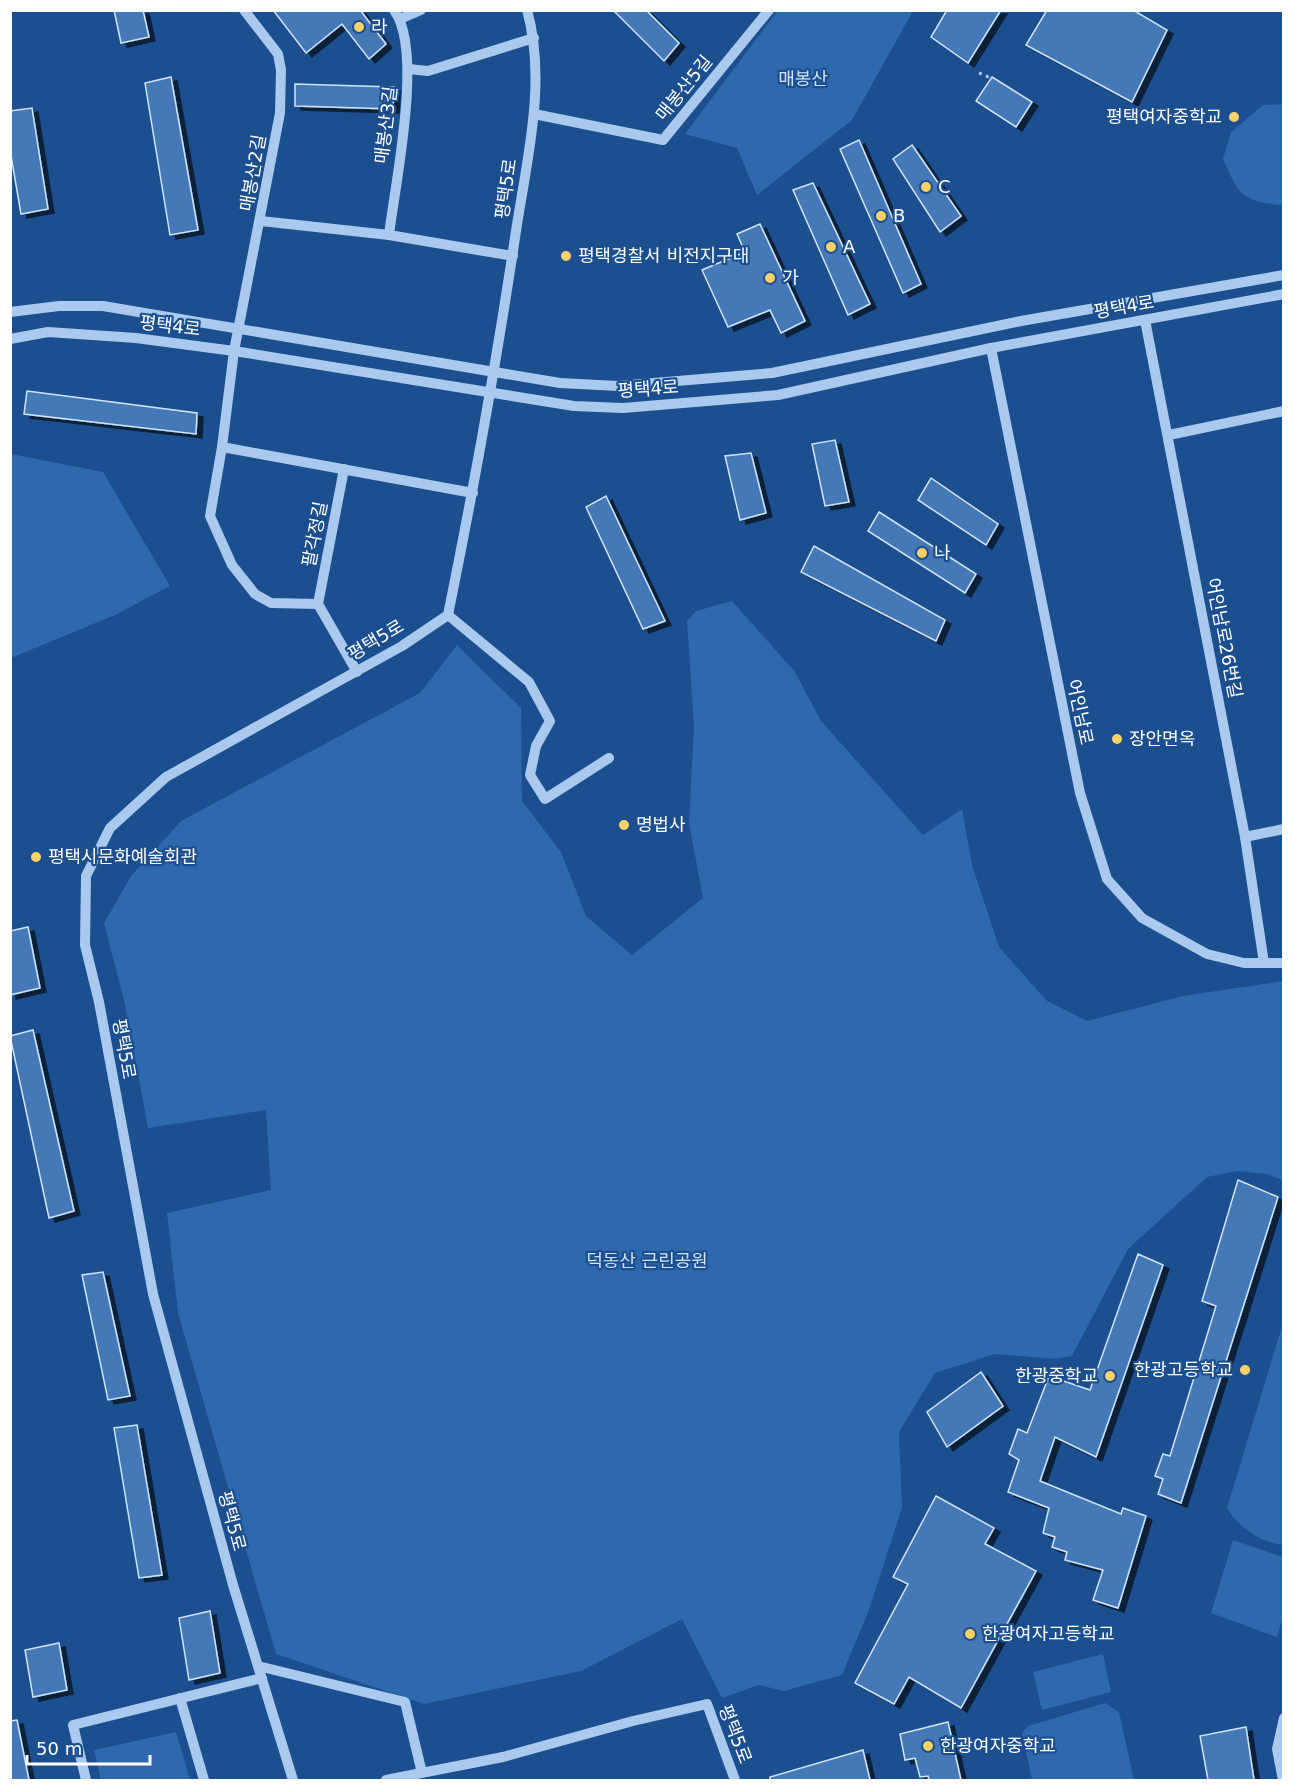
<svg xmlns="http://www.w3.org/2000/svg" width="1294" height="1791" font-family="'DejaVu Sans','Noto Sans KR',sans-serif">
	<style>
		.green { fill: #2e69ad }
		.building { fill: #4478b7; stroke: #cfe3fa; stroke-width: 1.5; filter: url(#shadow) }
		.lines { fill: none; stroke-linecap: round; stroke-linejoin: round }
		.path { stroke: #a9c9ee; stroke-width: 3; stroke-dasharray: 3 4.5; stroke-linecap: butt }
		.minor { stroke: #a9c9ee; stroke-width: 10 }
		.poi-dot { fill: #ffd166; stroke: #1b4f8f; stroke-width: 2 }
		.labels { text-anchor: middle; stroke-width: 4.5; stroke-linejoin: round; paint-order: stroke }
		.poi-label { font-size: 18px; fill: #fff; stroke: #1b4f8f; text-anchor: start }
		.park-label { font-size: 18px; fill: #cfe3fa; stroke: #1b4f8f }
		.street-label { font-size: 18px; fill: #fff; stroke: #1b4f8f }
	</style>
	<defs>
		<filter id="shadow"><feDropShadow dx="6" dy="4" stdDeviation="0" flood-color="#0009"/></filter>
	</defs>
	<rect width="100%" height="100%" fill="#1b4f8f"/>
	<!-- green -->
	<g class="green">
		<path d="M778 10 913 11 852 120 757 195 737 148 685 134Z"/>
		<path d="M1283 104V205C1242 202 1239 195 1223 159L1231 132 1263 105Z"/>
		<path d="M11 454 103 472 170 586 115 615 11 658Z"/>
		<path d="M732 601 795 672 821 721 923 835 962 809 972 865 999 947 1047 1001 1087 1021 1183 996 1283 981V1180L1266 1174 1237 1171 1207 1177 1128 1249 1072 1356 1055 1359 995 1354 935 1373 899 1432 902 1508 869 1610 842 1675 784 1691 759 1685 722 1698 682 1619 581 1671 424 1704 276 1654 178 1313 167 1213 271 1190 266 1110 148 1128 125 1004 104 923 131 876 181 821 420 693 457 645 521 708 522 801 561 852 586 916 632 955 703 898 689 823 694 727 687 621 696 611Z"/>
		<path d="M1283 1323V1545C1261 1543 1238 1527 1227 1508Z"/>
		<path d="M1233 1540 1283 1557V1616L1277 1637 1211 1613Z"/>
		<path d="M1103 1654 1111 1692 1042 1710 1033 1672Z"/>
		<path d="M1105 1703 1119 1712 1134 1780H1032L1022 1733 1028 1726Z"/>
		<path d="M176 1732 190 1780H101L94 1750Z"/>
	</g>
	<!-- building -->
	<g class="building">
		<path d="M114 10H143L149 37 121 43Z"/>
		<path d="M273 10H360L386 44 369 59 342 24 306 53Z"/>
		<path d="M613 10H646L679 43 664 61Z"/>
		<path d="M947 10H1001L968 63 931 37Z"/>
		<path d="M1047 10H1133L1167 30 1132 102 1026 45Z"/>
		<path d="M171 77 198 230 170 235 145 83Z"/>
		<path d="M992 77 1032 102 1016 127 976 101Z"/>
		<path d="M295 84 394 87 393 109 295 106Z"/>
		<path d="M32 108 48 209 21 214 10 150V111Z"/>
		<path d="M859 140 921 284 903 293 840 149Z"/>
		<path d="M912 145 961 216 940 232 893 159Z"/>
		<path d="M813 183 870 304 848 315 793 190Z"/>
		<path d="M760 224 805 321 781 333 770 310 728 327 702 270 745 252 737 234Z"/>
		<path d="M27 391 197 413 196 434 24 414Z"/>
		<path d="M835 440 849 502 825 506 812 444Z"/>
		<path d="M751 453 766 513 740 520 725 456Z"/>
		<path d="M931 478 998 524 986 545 918 500Z"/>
		<path d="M606 496 665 621 643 629 586 507Z"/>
		<path d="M879 512 976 574 965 593 868 531Z"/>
		<path d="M814 546 945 620 936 641 801 572Z"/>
		<path d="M28 927 40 988 10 995V931Z"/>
		<path d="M33 1030 74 1211 49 1218 10 1036Z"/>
		<path d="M1238 1180 1278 1197 1181 1503 1158 1494 1163 1479 1155 1476 1163 1454 1170 1456 1216 1306 1202 1301Z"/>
		<path d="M1138 1254 1163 1265 1096 1457 1055 1437 1040 1481 1121 1514 1123 1508 1146 1516 1118 1608 1093 1600 1103 1570 1065 1560 1067 1552 1052 1547 1055 1537 1043 1533 1049 1508 1008 1492 1019 1460 1009 1454 1018 1429 1027 1433 1049 1376 1090 1390Z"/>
		<path d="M103 1272 130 1396 108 1400 82 1275Z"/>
		<path d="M981 1372 1003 1406 947 1447 927 1412Z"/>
		<path d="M137 1425 162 1575 139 1578 114 1428Z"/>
		<path d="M936 1496 994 1528 985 1544 1036 1571 961 1708 909 1677 894 1704 855 1683 908 1584 893 1577Z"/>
		<path d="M210 1611 220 1673 189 1680 179 1618Z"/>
		<path d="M59 1643 67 1690 33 1697 25 1650Z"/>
		<path d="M17 1720 29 1780H10V1721Z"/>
		<path d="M948 1722 961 1780H929L928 1776 920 1777 915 1758 905 1760 900 1734Z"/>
		<path d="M1246 1727 1254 1780H1208L1200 1736Z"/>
		<path d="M863 1750 870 1780H770V1777Z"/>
	</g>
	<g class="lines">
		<!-- path -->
		<path class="path" d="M979 73 991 78"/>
		<!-- minor -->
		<g class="minor">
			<path d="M244 10 278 54 281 70 280 113 234 351 222 447 473 493"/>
			<path d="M400 19 421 10"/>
			<path d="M409 69 428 71 534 38"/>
			<path d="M534 114 663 140 769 10"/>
			<path d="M261 221 389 235 513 256"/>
			<path d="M389 235C395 184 424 50 394 10"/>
			<path d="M10 312 59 306H103L560 383 618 386 772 373 1021 321 1284 275"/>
			<path d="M1145 320 1245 837 1264 963"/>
			<path d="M10 339 48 332 136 338 234 351 574 406 623 408 778 395 991 348 1284 294"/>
			<path d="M991 348 1080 793 1107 879 1142 918 1207 954 1244 963H1284"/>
			<path d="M1169 435 1284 411"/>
			<path d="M222 447 210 516 232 565 255 594 271 603 318 604 344 469"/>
			<path d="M318 604 357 672"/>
			<path d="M448 615 529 682 550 721 536 746 530 775 545 799 609 758"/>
			<path d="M1245 837 1284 829"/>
			<path d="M258 1666 405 1702 422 1773"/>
			<path d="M180 1698 204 1780"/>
			<path d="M86 1780 73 1725 262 1678"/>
			<path d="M293 1780 233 1585 153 1294 99 1002 85 945 86 876 110 828 166 777 402 646 448 615C474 487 497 359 516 231 527 159 547 81 527 10"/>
			<path d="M386 1780 503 1757 633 1721 707 1704 735 1780"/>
			<path d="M1283 1780 1277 1749 1284 1718"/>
		</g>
	</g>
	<!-- markers -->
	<g class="poi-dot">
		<circle cx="359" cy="27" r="6"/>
		<circle cx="1234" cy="117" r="6"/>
		<circle cx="926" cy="187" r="6"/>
		<circle cx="881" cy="216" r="6"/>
		<circle cx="831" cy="247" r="6"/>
		<circle cx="566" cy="256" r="6"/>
		<circle cx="770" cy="278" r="6"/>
		<circle cx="922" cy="553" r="6"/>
		<circle cx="1117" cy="739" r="6"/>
		<circle cx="624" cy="825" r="6"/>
		<circle cx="36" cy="857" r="6"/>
		<circle cx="1245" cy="1370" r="6"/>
		<circle cx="1110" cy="1376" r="6"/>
		<circle cx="970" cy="1634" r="6"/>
		<circle cx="928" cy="1746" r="6"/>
	</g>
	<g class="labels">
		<!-- poi labels -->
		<g class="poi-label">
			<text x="371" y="33">라</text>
			<text x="1222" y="123" text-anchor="end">평택여자중학교</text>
			<text x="938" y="193">C</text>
			<text x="893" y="222">B</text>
			<text x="843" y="253">A</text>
			<text x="578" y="262">평택경찰서 비전지구대</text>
			<text x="782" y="284">가</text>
			<text x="934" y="559">나</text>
			<text x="1129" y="745">장안면옥</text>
			<text x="636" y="831">명법사</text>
			<text x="48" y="863">평택시문화예술회관</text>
			<text x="1233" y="1376" text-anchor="end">한광고등학교</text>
			<text x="1098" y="1382" text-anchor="end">한광중학교</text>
			<text x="982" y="1640">한광여자고등학교</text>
			<text x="940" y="1752">한광여자중학교</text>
		</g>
		<!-- park labels -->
		<g class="park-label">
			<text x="803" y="85">매봉산</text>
			<text x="647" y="1267">덕동산 근린공원</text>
		</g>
		<!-- street labels -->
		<g class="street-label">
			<text transform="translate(684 88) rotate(-51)" y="6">매봉산5길</text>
			<text transform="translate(386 125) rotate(-83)" y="6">매봉산3길</text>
			<text transform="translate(253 173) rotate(-80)" y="6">매봉산2길</text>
			<text transform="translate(506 189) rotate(-82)" y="6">평택5로</text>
			<text transform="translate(1124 307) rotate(-10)" y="6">평택4로</text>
			<text transform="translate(170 326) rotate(7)" y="6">평택4로</text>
			<text transform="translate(648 389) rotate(-4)" y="6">평택4로</text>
			<text transform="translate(315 534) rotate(-79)" y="6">팔각정길</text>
			<text transform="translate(1224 638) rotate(79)" y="6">어인남로26번길</text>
			<text transform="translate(376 640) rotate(-31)" y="6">평택5로</text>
			<text transform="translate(1080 712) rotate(78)" y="6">어인남로</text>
			<text transform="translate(124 1049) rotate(80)" y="6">평택5로</text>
			<text transform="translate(232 1521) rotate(75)" y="6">평택5로</text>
			<text transform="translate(735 1734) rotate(69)" y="6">평택5로</text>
		</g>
	</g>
	<!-- border -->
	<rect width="1294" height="1791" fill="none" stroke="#ffffff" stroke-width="24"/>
	<!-- scale -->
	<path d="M27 1755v9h123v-9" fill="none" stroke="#ffffff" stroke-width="3"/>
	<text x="36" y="1755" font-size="18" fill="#ffffff" stroke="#1b4f8f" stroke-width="4.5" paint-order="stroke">50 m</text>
</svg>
